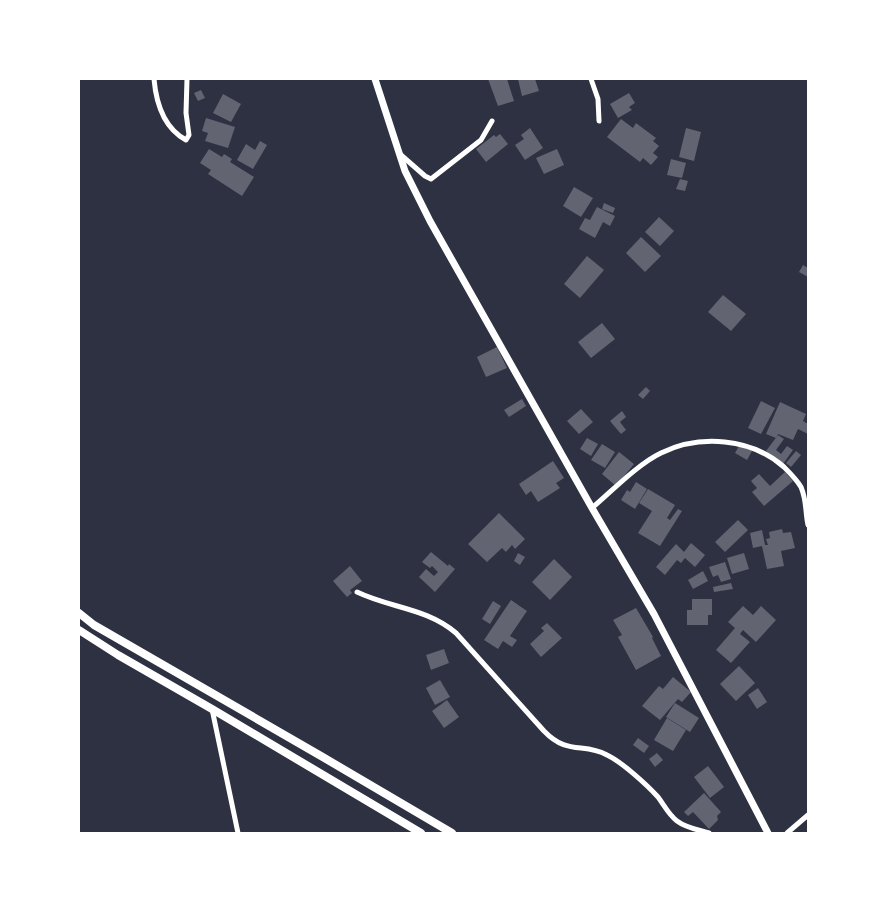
<svg xmlns="http://www.w3.org/2000/svg" width="887" height="912" font-family="'Noto Serif',serif">
	<style>
		.building { fill: #626471 }
		.lines { fill: none; stroke-linecap: round; stroke-linejoin: round }
		.minor { stroke: #fff; stroke-width: 5 }
		.secondary { stroke: #fff; stroke-width: 7 }
		.trunk { stroke: #fff; stroke-width: 8 }
	</style>
	<rect width="100%" height="100%" fill="#2d3142"/>
	<!-- building -->
	<g class="building">
		<path d="M488 79H507L514 101 498 106Z"/>
		<path d="M518 79H535L539 91 522 96Z"/>
		<path d="M201 90 205 98 198 101 194 93Z"/>
		<path d="M629 93 635 103 629 107 632 110 618 118 610 104Z"/>
		<path d="M223 94 241 104 231 122 213 113Z"/>
		<path d="M206 118 235 127 228 148 205 141 208 133 202 131Z"/>
		<path d="M621 119 633 128 636 123 656 138 653 141 659 146 653 153 658 157 651 165 643 158 640 162 607 137Z"/>
		<path d="M530 128 543 148 525 160 515 145 524 139 521 135Z"/>
		<path d="M686 128 701 132 694 161 679 157Z"/>
		<path d="M500 134 508 144 486 162 476 149 494 135 496 137Z"/>
		<path d="M260 141 267 145 253 169 237 160 246 144 255 150Z"/>
		<path d="M209 149 222 157 224 154 232 159 230 162 254 177 242 196 208 174 211 170 200 163Z"/>
		<path d="M557 149 564 165 544 174 536 158Z"/>
		<path d="M671 159 686 163 682 178 667 175Z"/>
		<path d="M680 179 688 181 685 191 676 189Z"/>
		<path d="M574 187 593 198 581 217 563 206Z"/>
		<path d="M604 203 615 208 613 213 602 209Z"/>
		<path d="M597 207 615 216 610 226 603 222 595 238 579 229 585 218 590 220Z"/>
		<path d="M659 217 674 231 660 246 645 232Z"/>
		<path d="M641 237 661 256 645 272 626 253Z"/>
		<path d="M587 256 604 270 580 298 564 284Z"/>
		<path d="M803 265 808 268V277L799 272Z"/>
		<path d="M723 295 746 314 731 331 708 312Z"/>
		<path d="M602 323 615 339 591 358 578 342Z"/>
		<path d="M497 347 507 368 486 377 477 357Z"/>
		<path d="M646 387 650 391 643 399 638 395Z"/>
		<path d="M522 399 526 406 509 417 504 410Z"/>
		<path d="M761 401 775 408 761 434 748 428Z"/>
		<path d="M780 402 806 414 803 421 808 424V434L798 429 793 440 778 434 776 438 766 434Z"/>
		<path d="M581 409 593 422 579 434 567 421Z"/>
		<path d="M622 411 626 417 620 422 626 430 621 434 610 421Z"/>
		<path d="M778 435 784 439 776 450 781 454 787 446 793 450 783 464 766 451Z"/>
		<path d="M587 438 598 444 591 456 580 449Z"/>
		<path d="M602 444 615 452 605 468 591 460Z"/>
		<path d="M740 444 752 451 747 460 735 453Z"/>
		<path d="M796 451 801 455 791 467 786 463Z"/>
		<path d="M619 452 634 464 616 486 602 474Z"/>
		<path d="M553 461 564 478 556 483 560 488 538 502 531 491 526 495 519 484Z"/>
		<path d="M785 472 793 481 764 506 752 492 757 488 751 481 759 474 770 486Z"/>
		<path d="M636 482 647 489 635 509 621 500 627 490 630 492Z"/>
		<path d="M648 489 675 505 667 518 670 520 678 509 682 511 660 546 638 533 652 511 639 503Z"/>
		<path d="M499 513 525 539 515 549 512 545 506 552 502 548 487 562 468 544Z"/>
		<path d="M738 520 748 530 725 552 715 542Z"/>
		<path d="M782 529 783 533 791 532 795 548 781 551 784 566 767 569 762 546 753 548 750 533 762 530 765 545H768L766 539 770 538 769 532Z"/>
		<path d="M691 543 705 555 695 567 685 558 681 563 677 560 665 575 656 567 676 544 684 552Z"/>
		<path d="M431 552 448 566 449 564 455 569 435 592 419 577 426 569 434 576 438 572 432 566 430 568 422 562Z"/>
		<path d="M518 553 525 557 520 565 514 561Z"/>
		<path d="M744 553 749 569 732 574 727 558Z"/>
		<path d="M554 559 572 577 550 600 532 582Z"/>
		<path d="M725 562 731 579 721 582 718 575 713 577 709 567Z"/>
		<path d="M350 566 362 581 350 590 352 593 347 597 333 581Z"/>
		<path d="M703 571 708 581 693 589 688 580Z"/>
		<path d="M731 583 733 589 714 592 713 587Z"/>
		<path d="M692 599H712V615H708V625H687V610H692Z"/>
		<path d="M511 600 527 611 510 636 517 640 512 647 503 641 498 649 484 640Z"/>
		<path d="M493 601 501 606 490 624 482 619Z"/>
		<path d="M743 606 753 615 761 606 776 620 756 642 743 630 740 634 750 642 731 663 716 650 735 628 728 622Z"/>
		<path d="M636 608 653 637 652 638 661 656 636 670 618 637 622 635 613 620Z"/>
		<path d="M547 623 562 638 541 657 530 644 544 631 541 628Z"/>
		<path d="M444 649 449 663 431 670 426 655Z"/>
		<path d="M739 666 755 683 736 701 720 684Z"/>
		<path d="M673 677 691 692 682 702 678 699 660 720 642 706 659 686 663 689Z"/>
		<path d="M440 680 450 697 435 705 426 688Z"/>
		<path d="M758 688 767 702 757 709 748 695Z"/>
		<path d="M447 700 459 717 444 728 432 711Z"/>
		<path d="M675 703 699 718 690 732 666 717Z"/>
		<path d="M667 718 686 730 673 751 654 740Z"/>
		<path d="M638 738 649 746 644 753 633 745Z"/>
		<path d="M657 753 663 760 655 767 649 759Z"/>
		<path d="M708 766 724 787 710 798 694 777Z"/>
		<path d="M704 793 721 812 717 816 718 820 709 829 693 812 688 816 684 812Z"/>
	</g>
	<g class="lines">
		<!-- minor -->
		<g class="minor">
			<path d="M154 79C156 102 164 128 186 140L189 135 186 113 187 79"/>
			<path d="M591 79 598 99 599 121"/>
			<path d="M401 155 425 176 431 179 481 140 492 121"/>
			<path d="M592 508C612 491 638 464 661 453 700 434 751 438 784 467 790 473 797 480 801 487 807 501 805 512 808 525"/>
			<path d="M357 592C390 608 427 608 456 633L544 731C568 756 583 742 607 755 622 762 647 785 658 797 664 805 669 815 677 821 686 828 699 830 709 833"/>
			<path d="M212 709 238 833"/>
			<path d="M787 833 808 815"/>
		</g>
		<!-- secondary -->
		<path class="secondary" d="M375 79 405 171 430 221 592 508 654 614 768 833"/>
		<!-- trunk -->
		<g class="trunk">
			<path d="M79 613 94 625 321 756 452 833"/>
			<path d="M79 630 118 655 212 709 421 833"/>
		</g>
	</g>
	<!-- border -->
	<rect width="887" height="912" fill="none" stroke="#ffffff" stroke-width="160"/>
</svg>
